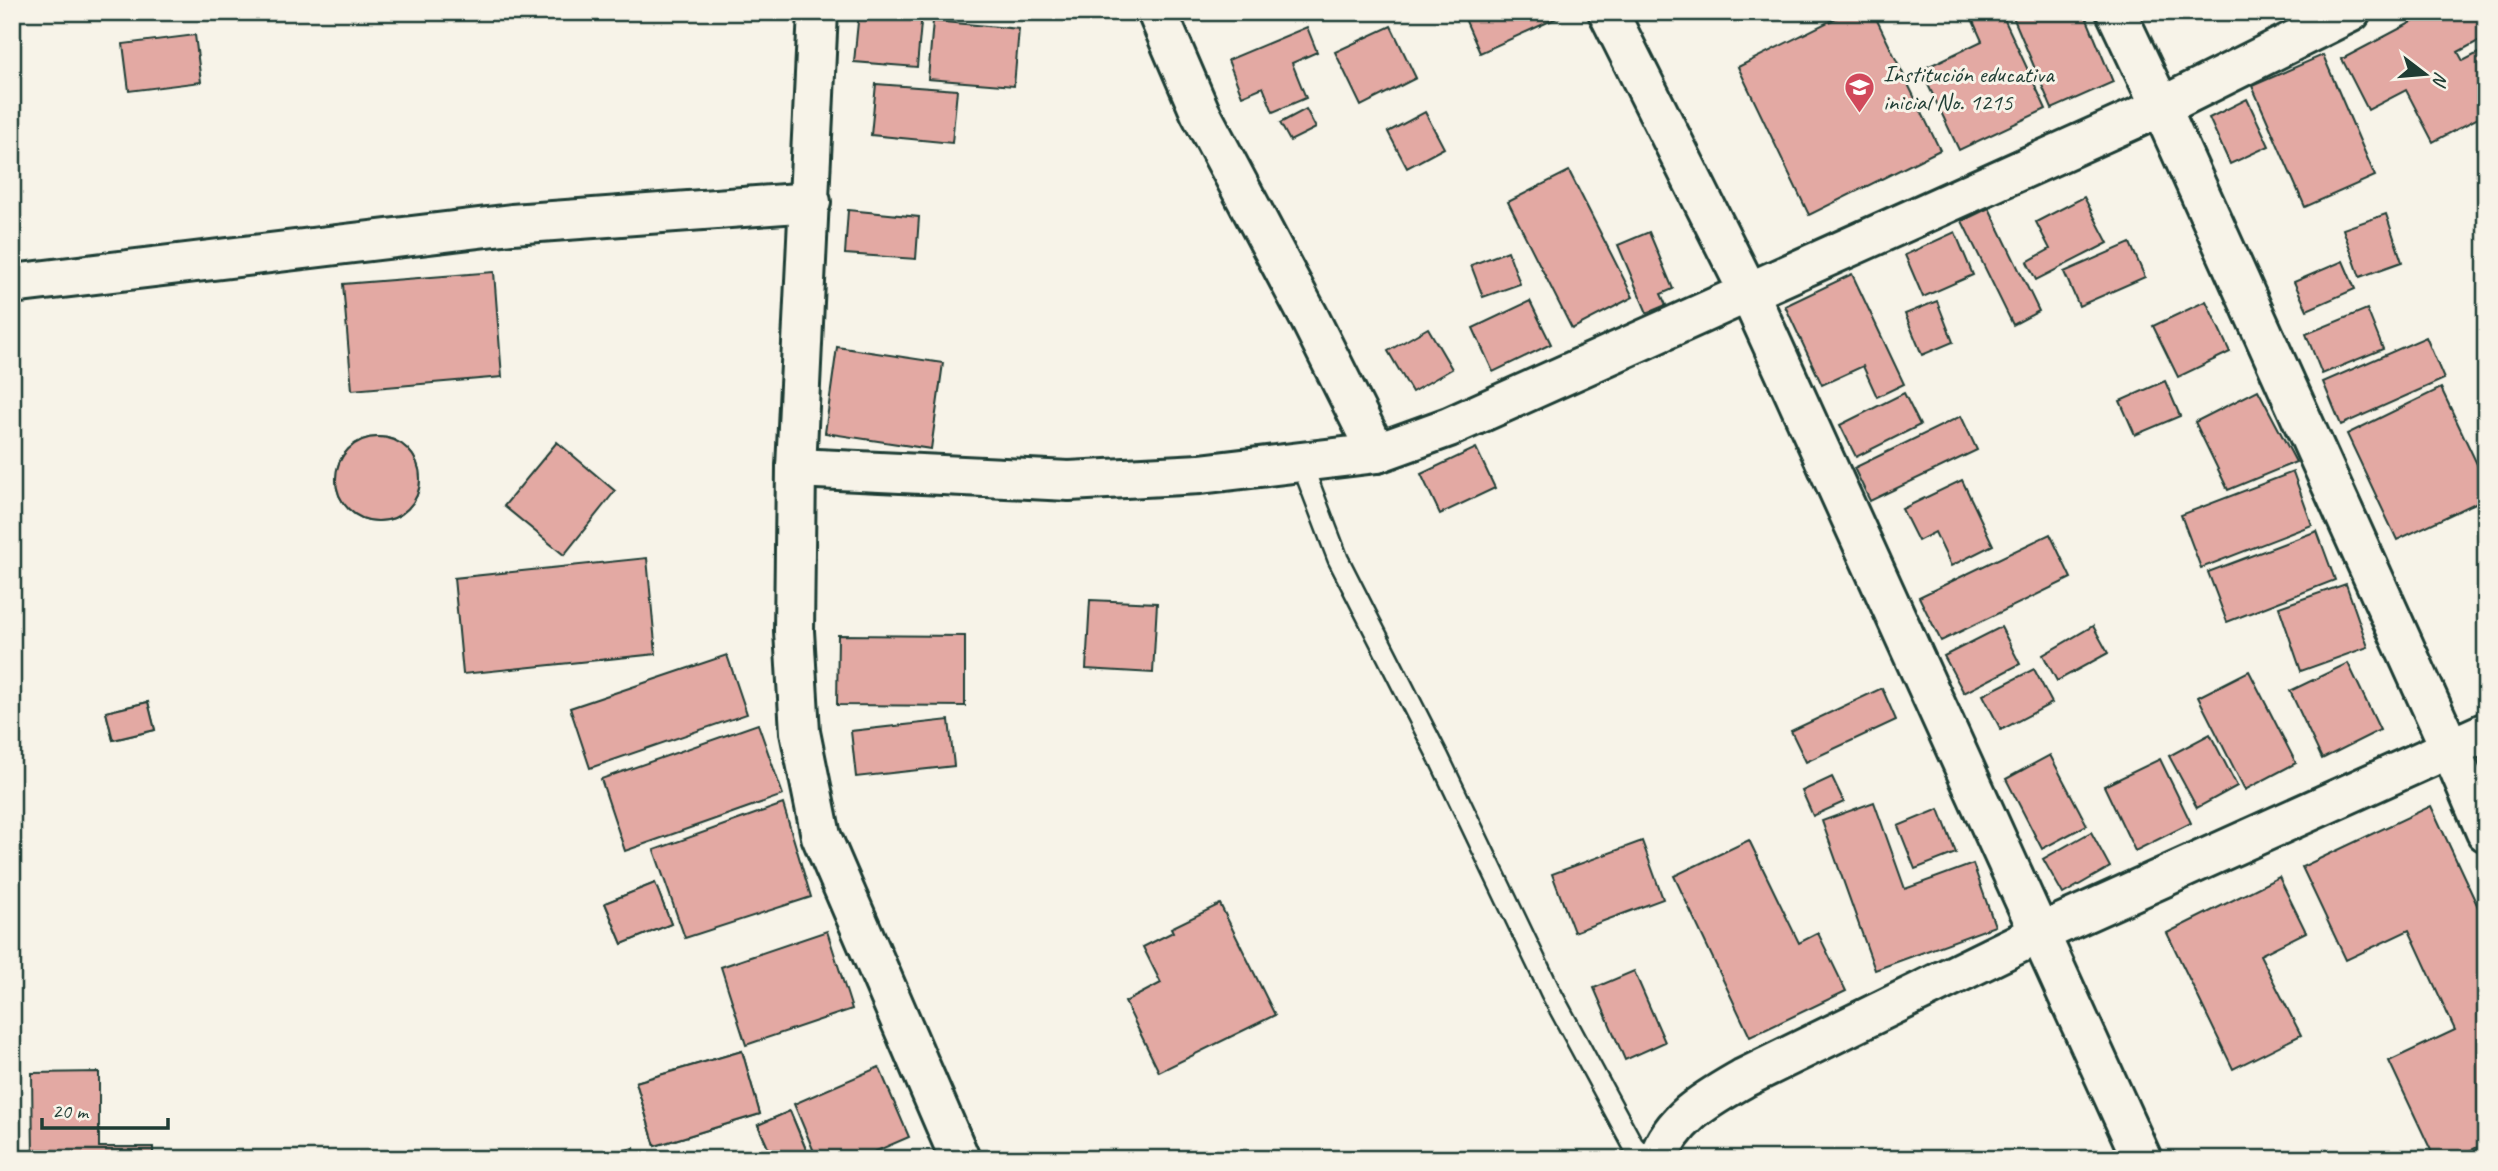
<svg xmlns="http://www.w3.org/2000/svg" width="2498" height="1171" font-family="Caveat,sans-serif">
	<style>
		.building { fill: #e3a9a3; stroke: #1f3d34; stroke-width: 2 }
		.lines { fill: none; stroke-linecap: round; stroke-linejoin: round }
		.service-casing { stroke: #1f3d34; stroke-width: 24 }
		.minor-casing { stroke: #1f3d34; stroke-width: 44 }
		.tertiary-casing { stroke: #1f3d34; stroke-width: 44 }
		.service { stroke: #f7f3e8; stroke-width: 19 }
		.minor { stroke: #f7f3e8; stroke-width: 38 }
		.tertiary { stroke: #f7f3e8; stroke-width: 38 }
		.labels { text-anchor: middle; stroke-width: 6; stroke-linejoin: round; paint-order: stroke }
		.poi-label { font-size: 24px; fill: #1f3d34; stroke: #f7f3e8; text-anchor: start }
	</style>
	<rect width="100%" height="100%" fill="#f7f3e8"/>
	<filter id="ink" filterUnits="userSpaceOnUse"><feTurbulence type="fractalNoise" baseFrequency=".0143" numOctaves="2"/><feDisplacementMap in="SourceGraphic" scale="14" xChannelSelector="R" yChannelSelector="G"/><feConvolveMatrix kernelMatrix="1 2 1 2 8 2 1 2 1" color-interpolation-filters="sRGB"/></filter>
	<g filter="url(#ink)">
		<!-- building -->
		<g class="building">
			<path d="M859 12H922L917 67 854 62Z"/>
			<path d="M1462 12H1570L1480 53Z"/>
			<path d="M1848 12H1873L1940 150 1809 215 1738 67Z"/>
			<path d="M1969 12H2001L2046 109 1959 150 1921 70 1982 41Z"/>
			<path d="M2011 12H2084L2113 82 2052 109Z"/>
			<path d="M2431 12H2482L2486 20V37L2458 52 2463 61 2486 49V114L2433 142 2406 90 2368 110 2342 59Z"/>
			<path d="M933 21 1019 29 1014 86 928 79Z"/>
			<path d="M1391 26 1416 78 1361 106 1335 52Z"/>
			<path d="M1307 27 1317 52 1292 63 1306 98 1273 112 1263 87 1242 96 1228 60Z"/>
			<path d="M195 35 201 82 129 91 123 44Z"/>
			<path d="M2323 55 2375 176 2305 207 2252 86Z"/>
			<path d="M876 84 957 90 952 143 871 135Z"/>
			<path d="M2247 99 2269 146 2230 164 2209 118Z"/>
			<path d="M1306 109 1316 128 1290 141 1280 123Z"/>
			<path d="M1425 112 1444 148 1407 168 1388 132Z"/>
			<path d="M1569 171 1633 297 1572 329 1508 202Z"/>
			<path d="M2084 197 2108 243 2036 280 2027 262 2050 249 2036 222Z"/>
			<path d="M1989 208 2039 311 2013 325 1962 221Z"/>
			<path d="M848 210 919 217 916 259 845 254Z"/>
			<path d="M2386 214 2402 262 2360 277 2343 229Z"/>
			<path d="M1649 232 1673 289 1661 294 1666 305 1647 313 1618 245Z"/>
			<path d="M1955 232 1973 275 1923 297 1905 255Z"/>
			<path d="M2130 243 2145 277 2079 306 2064 272Z"/>
			<path d="M1508 251 1520 284 1483 297 1471 265Z"/>
			<path d="M2343 261 2355 289 2307 310 2294 282Z"/>
			<path d="M494 272 502 377 352 390 343 284Z"/>
			<path d="M1852 274 1904 384 1877 397 1863 366 1822 385 1785 306Z"/>
			<path d="M1530 301 1551 344 1493 372 1473 328Z"/>
			<path d="M1937 301 1953 342 1922 355 1905 314Z"/>
			<path d="M2206 301 2230 352 2178 377 2153 326Z"/>
			<path d="M2367 309 2383 349 2322 374 2306 334Z"/>
			<path d="M1428 328 1452 369 1412 392 1388 351Z"/>
			<path d="M2426 337 2444 379 2341 425 2323 382Z"/>
			<path d="M837 347 943 363 931 449 825 433Z"/>
			<path d="M2165 381 2180 416 2135 435 2120 401Z"/>
			<path d="M2441 388 2486 483V498L2397 540 2347 434Z"/>
			<path d="M2258 390 2296 462 2228 490 2195 422Z"/>
			<path d="M1904 393 1920 425 1856 457 1840 425Z"/>
			<path d="M1961 416 1977 450 1870 501 1854 468Z"/>
			<circle cx="378" cy="479" r="42"/>
			<circle cx="378" cy="479" r="42"/>
			<path d="M557 442 615 491 564 555 504 506Z"/>
			<path d="M1476 448 1495 488 1440 514 1421 474Z"/>
			<path d="M2293 472 2312 525 2201 568 2181 515Z"/>
			<path d="M1962 480 1993 545 1951 566 1935 532 1918 541 1902 509Z"/>
			<path d="M2317 531 2335 580 2227 622 2208 572Z"/>
			<path d="M2050 534 2071 578 1941 641 1919 597Z"/>
			<path d="M647 558 656 654 463 674 454 578Z"/>
			<path d="M2346 584 2368 647 2301 671 2279 607Z"/>
			<path d="M1090 600 1157 603 1153 673 1086 669Z"/>
			<path d="M2093 626 2108 653 2057 681 2043 655Z"/>
			<path d="M2001 627 2020 664 1964 693 1944 656Z"/>
			<path d="M838 635 965 636V706L837 705Z"/>
			<path d="M727 655 747 714 590 768 570 708Z"/>
			<path d="M2348 663 2380 730 2322 759 2290 691Z"/>
			<path d="M2034 669 2052 703 2001 730 1983 695Z"/>
			<path d="M2249 671 2296 763 2245 790 2198 697Z"/>
			<path d="M1882 688 1896 720 1806 762 1791 731Z"/>
			<path d="M148 702 155 730 113 740 106 712Z"/>
			<path d="M148 702 155 730 113 740 106 712Z"/>
			<path d="M949 720 954 766 856 777 851 731Z"/>
			<path d="M758 724 783 795 625 851 601 779Z"/>
			<path d="M2210 734 2237 786 2197 808 2169 756Z"/>
			<path d="M2050 755 2087 825 2042 849 2006 779Z"/>
			<path d="M2160 759 2191 823 2135 851 2104 786Z"/>
			<path d="M1832 777 1844 802 1813 816 1802 791Z"/>
			<path d="M1874 802 1905 889 1973 864 1995 926 1875 970 1822 821Z"/>
			<path d="M783 804 811 897 685 938 654 850Z"/>
			<path d="M2431 806 2486 924V1143L2453 1159H2435L2389 1061 2455 1030 2409 930 2346 960 2302 867Z"/>
			<path d="M1939 809 1956 853 1915 869 1898 826Z"/>
			<path d="M2091 832 2110 867 2063 894 2043 859Z"/>
			<path d="M1749 840 1799 943 1818 933 1846 991 1750 1037 1674 876Z"/>
			<path d="M1642 841 1663 899 1574 932 1552 874Z"/>
			<path d="M2279 877 2306 932 2260 955 2301 1035 2233 1069 2167 933Z"/>
			<path d="M655 883 671 924 622 944 605 903Z"/>
			<path d="M655 883 671 924 622 944 605 903Z"/>
			<path d="M1220 904 1275 1015 1159 1072 1125 1002 1161 983 1143 947 1173 932 1171 928Z"/>
			<path d="M827 931 852 1009 746 1045 721 967Z"/>
			<path d="M1634 971 1665 1042 1625 1060 1594 988Z"/>
			<path d="M742 1051 760 1114 655 1146 636 1082Z"/>
			<path d="M742 1051 760 1114 655 1146 636 1082Z"/>
			<path d="M879 1067 909 1137 858 1159H817L794 1104Z"/>
			<path d="M99 1072V1147H153V1159H33L32 1073Z"/>
			<path d="M790 1111 810 1159H773L758 1125Z"/>
			<path d="M790 1111 810 1159H773L758 1125Z"/>
			<path d="M634 1148 636 1159H583Z"/>
		</g>
		<g class="lines">
			<defs>
				<path id="service" d="M1301 462 1338 559 1439 758 1551 993 1633 1145 1646 1159"/>
				<g id="minor">
					<path d="M1157 12 1200 112 1310 319 1377 453"/>
					<path d="M1608 12 1748 291 2142 1159"/>
					<path d="M2116 12 2161 107 2450 748 2486 832"/>
					<path d="M12 284 512 224 811 202"/>
					<path d="M796 468 1069 481 1200 474 1377 453 1449 427 2161 107 2351 12"/>
					<path d="M1658 1159C1673 1117 1708 1099 1744 1078L2040 933 2486 732"/>
				</g>
				<path id="tertiary" d="M818 12 796 468 794 631 800 732 821 836 960 1159"/>
			</defs>
			<!-- service casing -->
			<use href="#service" class="service-casing"/>
			<!-- minor casing -->
			<use href="#minor" class="minor-casing"/>
			<!-- tertiary casing -->
			<use href="#tertiary" class="tertiary-casing"/>
			<!-- service -->
			<use href="#service" class="service"/>
			<!-- minor -->
			<use href="#minor" class="minor"/>
			<!-- tertiary -->
			<use href="#tertiary" class="tertiary"/>
		</g>
	</g>
	<!-- icons -->
	<defs>
		<symbol id="school-pin" viewBox="-11 -11 22 30"><path d="M0 17L-7.5 6A9.5 9.5 0 1 1 7.5 6Z" fill="#d1495b" stroke="#f7f3e8"/><path d="M0-5L7-2L0 1L-7-2ZM-4 1L0 2.5L4 1V4Q0 6-4 4Z" fill="#fff"/></symbol>
	</defs>
	<g fill-rule="evenodd">
		<use href="#school-pin" x="1842" y="70" width="35" height="47"/>
	</g>
	<g class="labels">
		<!-- poi labels -->
		<g class="poi-label">
			<text x="1883" y="82">Institución educativa<tspan x="1883" dy="28">inicial No. 1215</tspan></text>
		</g>
	</g>
	<!-- margin -->
	<rect width="2498" height="1171" fill="none" stroke="#f7f3e8" stroke-width="42"/>
	<rect x="21" y="21" width="2456" height="1129" fill="none" stroke="#1f3d34" stroke-width="2.5" filter="url(#ink)"/>
	<!-- north arrow -->
	<g transform="translate(2425 74) rotate(106)" stroke="#f7f3e8" stroke-width="5" paint-order="stroke">
	<path d="M0-5L12 26L0 18L-12 26Z" fill="#1f3d34"/>
	<text y="-10" font-size="19" font-weight="bold" text-anchor="middle" fill="#1f3d34">N</text>
	</g>
	<!-- scale -->
	<path d="M42 1118v10h126v-10" fill="none" stroke="#1f3d34" stroke-width="3.5"/>
	<text x="52" y="1118" font-size="21" fill="#1f3d34" stroke="#f7f3e8" stroke-width="5" paint-order="stroke">20 m</text>
</svg>
